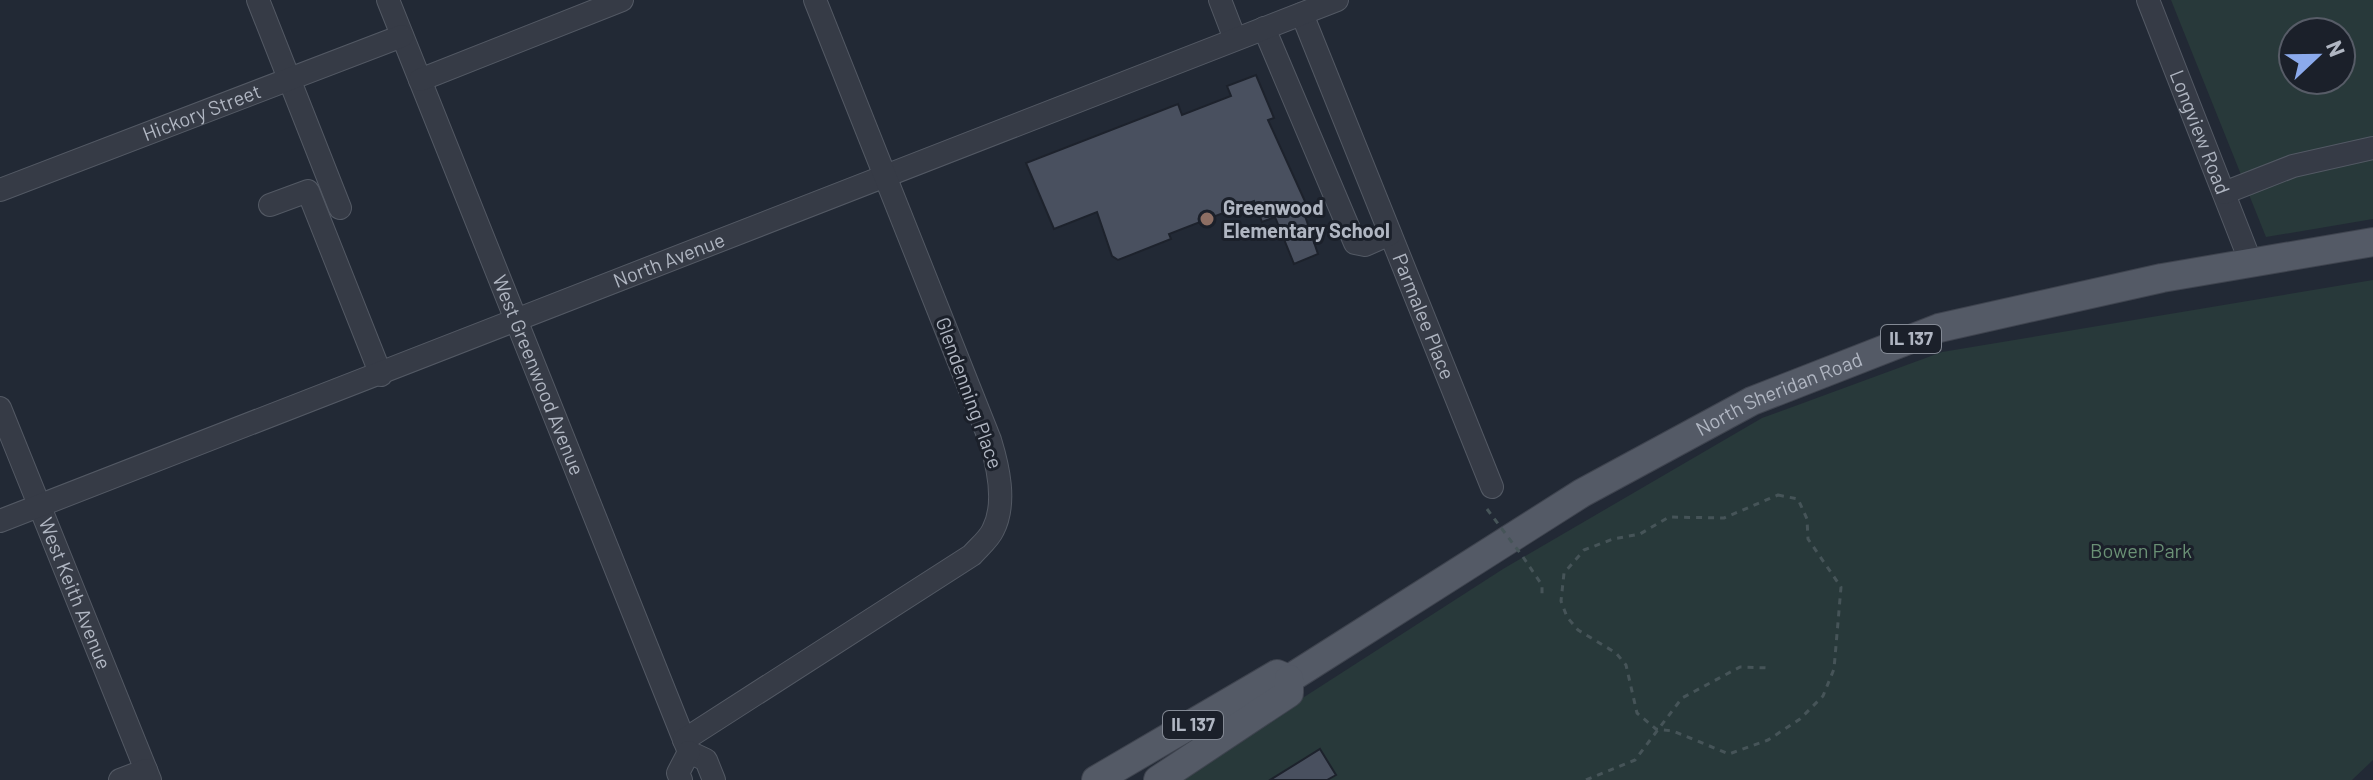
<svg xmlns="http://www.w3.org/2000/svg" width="2373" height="780" font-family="Barlow,sans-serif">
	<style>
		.green { fill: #28393a; fill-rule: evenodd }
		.building { fill: #49505f; stroke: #1d222c; stroke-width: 2 }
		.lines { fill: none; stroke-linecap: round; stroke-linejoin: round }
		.minor-casing { stroke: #535964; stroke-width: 24 }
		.major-casing { stroke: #3f444f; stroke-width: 30 }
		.path { stroke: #465458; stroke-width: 3; stroke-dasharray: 6 6; stroke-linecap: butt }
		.minor { stroke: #363b46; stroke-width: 22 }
		.major { stroke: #545a66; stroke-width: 28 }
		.path-bridge { stroke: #465458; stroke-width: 3; stroke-dasharray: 6 6; stroke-linecap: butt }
		.education-dot { fill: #8d6e63; stroke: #1b202a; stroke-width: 3 }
		.labels { text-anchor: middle; stroke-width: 6; stroke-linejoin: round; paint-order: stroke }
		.shield { fill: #1b202a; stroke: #838994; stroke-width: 2 }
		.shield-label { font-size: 18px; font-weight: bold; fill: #b0b6c2 }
		.street-label { font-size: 20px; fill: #b0b6c2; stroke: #1b202a }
		.poi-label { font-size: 20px; font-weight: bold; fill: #b0b6c2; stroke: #1b202a; text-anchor: start }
		.park-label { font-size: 20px; fill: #6a9075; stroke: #1b202a }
	</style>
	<rect width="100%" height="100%" fill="#222935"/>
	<!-- green -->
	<g class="green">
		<path d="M2171 0H2373V219L2266 237ZM2293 32H2341V80H2293Z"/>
		<path d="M2373 280V760L2352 780H1175L1503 569 1762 418 1942 352Z"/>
	</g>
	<!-- building -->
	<g class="building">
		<path d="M1256 75 1274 118 1268 120 1308 208 1303 210 1318 254 1294 264 1275 217 1262 222 1254 201 1169 234 1171 239 1118 260 1112 256 1097 212 1054 229 1026 163 1178 104 1182 115 1231 96 1227 86Z"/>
		<path d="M1320 749 1336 775 1327 780H1270Z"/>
	</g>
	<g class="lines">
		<defs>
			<g id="minor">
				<path d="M258 0 340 208"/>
				<path id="s1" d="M388 0 689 752 706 760 714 780"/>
				<path d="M1220 0 1235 39"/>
				<path id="s2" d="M2148 0 2251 263"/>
				<path id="s3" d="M1302 14 1492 487"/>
				<path d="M1264 28 1355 243 1365 245 1390 234"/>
				<path d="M420 80 622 0"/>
				<path id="s4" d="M0 190 402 36"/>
				<path d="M2224 193 2293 166 2373 148"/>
				<path d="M270 205 308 191 381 375"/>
				<path id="s5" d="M0 408 150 780"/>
				<path id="s6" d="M0 521 1337 0"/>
				<path d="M684 740 972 555C979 547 989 539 993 530 1007 503 998 466 990 440L815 0"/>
				<path d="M120 780 146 770"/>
				<path d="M681 780 678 773 689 752"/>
			</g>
			<g id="major">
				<path id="s7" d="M1289 679 1582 493 1752 401 1939 328 2162 278 2373 242"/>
				<path d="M1096 780 1277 674 1289 679"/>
				<path d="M1158 780 1289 693V679"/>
			</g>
		</defs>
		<!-- minor casing -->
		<use href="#minor" class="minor-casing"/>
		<!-- major casing -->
		<use href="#major" class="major-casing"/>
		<!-- path -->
		<g class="path">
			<path d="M1778 495 1798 499 1807 519 1808 539 1841 587 1834 669 1823 696 1800 719 1768 740 1729 754 1673 731 1656 729 1637 713 1626 665 1616 653 1578 630 1567 617 1561 601 1564 573 1584 550 1613 539 1640 534 1669 517 1724 518Z"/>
			<path d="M1523 557 1542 585V595"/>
			<path d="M1586 780 1635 760 1682 698 1740 667 1770 668"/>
		</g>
		<!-- minor -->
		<use href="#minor" class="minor"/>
		<!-- major -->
		<use href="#major" class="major"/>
		<!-- path-bridge -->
		<path class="path-bridge" d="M1487 509 1523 557"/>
	</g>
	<!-- markers -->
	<circle class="education-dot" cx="1207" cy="219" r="8"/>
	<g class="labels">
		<!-- shield labels -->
		<g class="shield">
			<rect x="1881" y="325" width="60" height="28" rx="6"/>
			<rect x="1163" y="711" width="60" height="28" rx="6"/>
		</g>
		<g class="shield-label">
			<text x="1911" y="345">IL 137</text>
			<text x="1193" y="731">IL 137</text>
		</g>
		<!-- street labels -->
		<g class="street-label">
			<text dy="7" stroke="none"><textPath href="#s4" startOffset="216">Hickory Street</textPath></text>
			<text dy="7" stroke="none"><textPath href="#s2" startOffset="142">Longview Road</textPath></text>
			<text dy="7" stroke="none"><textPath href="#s6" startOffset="718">North Avenue</textPath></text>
			<text dy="7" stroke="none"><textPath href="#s3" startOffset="326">Parmalee Place</textPath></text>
			<text dy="7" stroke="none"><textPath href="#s1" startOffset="404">West Greenwood Avenue</textPath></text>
			<text transform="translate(969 393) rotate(70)" y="7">Glendenning Place</text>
			<text dy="7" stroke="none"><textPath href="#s7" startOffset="568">North Sheridan Road</textPath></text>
			<text dy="7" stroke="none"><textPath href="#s5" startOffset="200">West Keith Avenue</textPath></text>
		</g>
		<!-- poi labels -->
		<g class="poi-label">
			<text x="1223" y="215">Greenwood<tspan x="1223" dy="23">Elementary School</tspan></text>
		</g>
		<!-- park labels -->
		<g class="park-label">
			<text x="2141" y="558">Bowen Park</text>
		</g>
	</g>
	<!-- north arrow -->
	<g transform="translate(2317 56) rotate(68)"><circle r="38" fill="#1b202a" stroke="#575c67" stroke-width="2"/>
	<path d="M0-6L14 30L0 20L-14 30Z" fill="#8baaec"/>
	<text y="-12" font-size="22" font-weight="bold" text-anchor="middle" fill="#b0b6c2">N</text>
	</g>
</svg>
